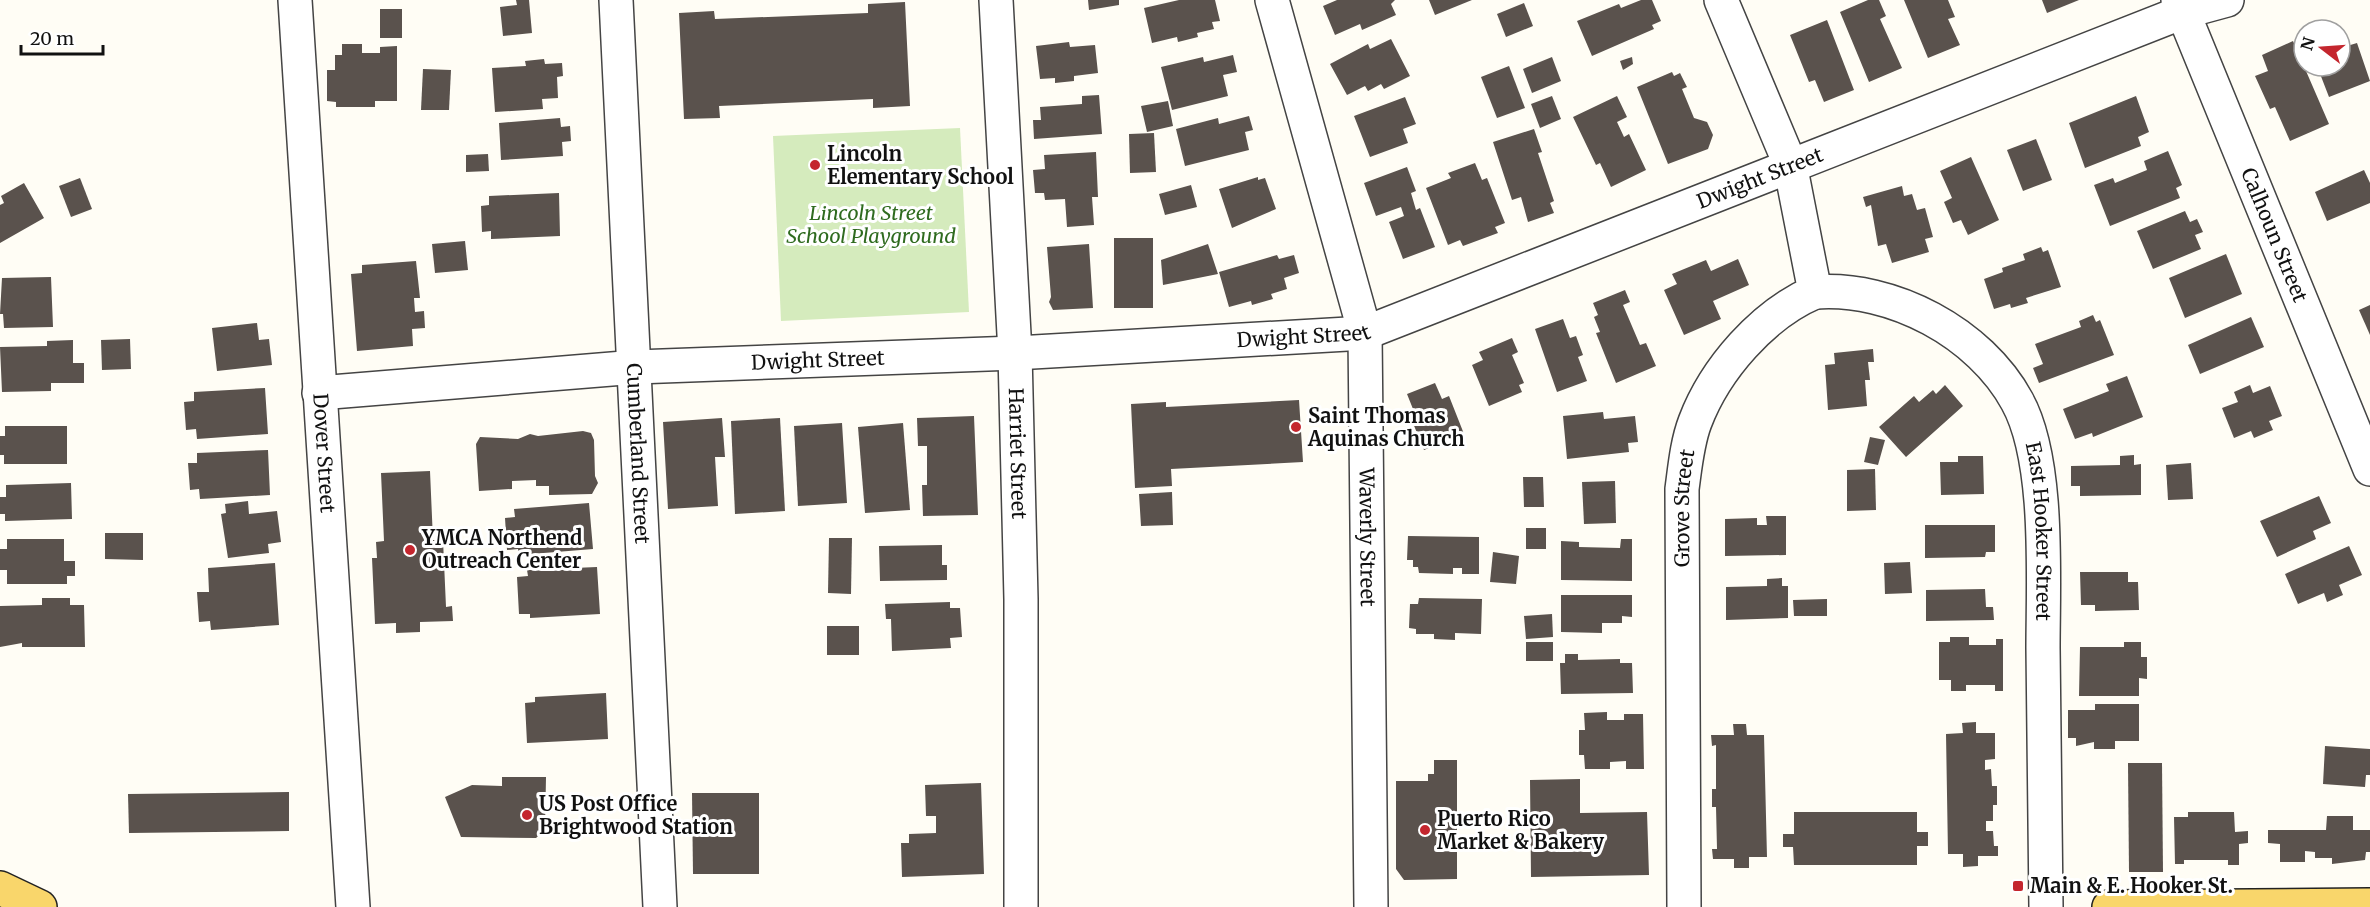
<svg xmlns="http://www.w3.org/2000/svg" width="2370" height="907" font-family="Merriweather,serif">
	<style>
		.green { fill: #d5ebbd }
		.building { fill: #5a524d }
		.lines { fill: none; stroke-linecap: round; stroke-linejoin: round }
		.minor-casing { stroke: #444; stroke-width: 36 }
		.major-casing { stroke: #222; stroke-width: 36 }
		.minor { stroke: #fff; stroke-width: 33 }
		.major { stroke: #f9d66b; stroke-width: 33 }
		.poi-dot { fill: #c4262e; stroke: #fff; stroke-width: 2 }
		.labels { text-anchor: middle; stroke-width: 6; stroke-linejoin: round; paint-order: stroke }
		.poi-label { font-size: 20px; font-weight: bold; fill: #111; stroke: #fff; text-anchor: start }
		.street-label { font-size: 20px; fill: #111; stroke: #fff }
		.park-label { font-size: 20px; font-style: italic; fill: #2f6b1f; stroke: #fff }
	</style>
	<rect width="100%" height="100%" fill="#fffdf5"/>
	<!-- green -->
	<path class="green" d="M960 128 969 312 781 321 773 136Z"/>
	<!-- building -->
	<g class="building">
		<path d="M516 0H529L532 33 503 36 500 7 517 5Z"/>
		<path d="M1088 0H1119V5L1089 10Z"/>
		<path d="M1179 0H1215L1220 21 1212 22 1214 29 1197 33 1198 37 1178 42 1177 37 1152 43 1144 8Z"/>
		<path d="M1337 0H1395L1391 4 1396 15 1362 30 1360 24 1335 35 1323 6Z"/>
		<path d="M1429 0H1472L1435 15Z"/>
		<path d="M1641 0H1652L1661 21 1652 25 1654 29 1592 56 1577 21 1619 4 1621 8Z"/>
		<path d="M1868 0H1879L1886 16 1880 19 1902 68 1869 82 1840 12Z"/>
		<path d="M1904 0H1948L1955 17 1948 19 1960 45 1928 58Z"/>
		<path d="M2042 0H2079L2047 13Z"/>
		<path d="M905 2 910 106 873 108V99L719 106 720 118 684 119 679 13 714 11 715 19 868 13V4Z"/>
		<path d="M1524 3 1533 26 1506 37 1497 14Z"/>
		<rect x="380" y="9" width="22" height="29"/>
		<path d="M1827 20 1854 90 1824 102 1815 80 1809 82 1790 35Z"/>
		<path d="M2343 34 2347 46 2357 43 2370 81 2329 97 2317 66H2340V35Z"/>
		<path d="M1391 39 1410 76 1384 89 1381 84 1368 91 1365 86 1347 95 1330 64 1368 44 1370 49Z"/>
		<path d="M2293 41 2329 124 2290 141 2275 107 2270 109 2255 76 2268 71 2262 55Z"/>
		<path d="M1069 42 1070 47 1095 45 1098 73 1074 76V81L1055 83V78L1040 79 1036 46Z"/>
		<path d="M342 44H362V53H380V47L397 46V101H375V107H336V102L327 101V70H335V55H342Z"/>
		<path d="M1233 55 1237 72 1223 75 1228 96 1172 110 1161 67 1203 57 1204 62Z"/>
		<path d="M1552 57 1561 81 1532 93 1523 69Z"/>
		<path d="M1632 57 1633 64 1623 70 1620 61Z"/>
		<path d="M544 59 545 64 562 63 563 76 557 77 558 98 542 99 543 109 495 112 492 68 526 66 525 61Z"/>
		<path d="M1509 66 1525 108 1497 118 1481 77Z"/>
		<path d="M423 69 451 70 449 110H421Z"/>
		<path d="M1672 72 1674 76 1680 73 1687 87 1682 89 1694 118 1707 122 1713 135 1708 149 1668 164 1637 87Z"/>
		<path d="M1099 95 1102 134 1034 139 1033 120H1041L1040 107 1082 104V96Z"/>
		<path d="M1552 96 1561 119 1540 128 1531 104Z"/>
		<path d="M1617 96 1627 117 1617 122 1624 137 1629 134 1646 170 1611 187 1600 163 1596 165 1573 117Z"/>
		<path d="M2136 96 2149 132 2138 137 2141 146 2085 168 2069 123Z"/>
		<path d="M1405 97 1416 124 1403 129 1408 143 1370 157 1354 116Z"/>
		<path d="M1168 101 1173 126 1147 132 1141 106Z"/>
		<path d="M1249 116 1253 130 1245 132 1249 150 1185 166 1176 129 1218 118 1219 124Z"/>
		<path d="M560 118 561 127 570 126 571 141 562 142 563 156 501 160 499 123Z"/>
		<path d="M1534 129 1542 152 1538 153 1554 201 1550 203 1554 213 1528 222 1521 197 1512 200 1493 142Z"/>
		<path d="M1154 133 1156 172 1130 173 1129 134Z"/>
		<path d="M2036 139 2052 180 2023 191 2007 150Z"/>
		<path d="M2168 151 2182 185 2176 188 2180 198 2110 226 2094 185 2113 178 2115 183 2147 170 2144 161Z"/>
		<path d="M1096 152 1098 197H1092L1094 225 1067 227 1065 199 1045 200 1044 193H1035L1033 170 1045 169 1044 155Z"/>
		<path d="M488 154 489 171 466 172V155Z"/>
		<path d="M1971 157 1999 220 1968 235 1961 220 1953 223 1944 202 1952 198 1940 171Z"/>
		<path d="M1475 163 1482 180 1487 178 1505 223 1495 227 1498 233 1463 246 1460 240 1448 245 1426 188 1451 178 1448 173Z"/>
		<path d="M1407 167 1416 191 1411 193 1416 210 1420 208 1435 247 1403 259 1389 222 1404 216 1401 207 1376 216 1364 183Z"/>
		<path d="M2364 170 2370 183V203L2327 221 2315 192Z"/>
		<path d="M1258 177V180L1265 178 1276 209 1232 228 1219 189Z"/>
		<path d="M80 178 92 209 71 217 59 186Z"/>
		<path d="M24 183 44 218 0 243V205L4 203 1 196Z"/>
		<path d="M1191 185 1197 207 1165 215 1159 194Z"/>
		<path d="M1902 186 1904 196 1912 194 1917 210 1925 208 1933 237 1925 239 1929 252 1892 263 1886 244 1878 246 1871 205 1866 207 1863 197Z"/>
		<path d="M559 193 560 236 491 239V231L482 232 481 206 489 205V196Z"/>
		<path d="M2185 211 2190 222 2197 219 2203 232 2195 235 2201 249 2153 269 2137 231Z"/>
		<rect x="1114" y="238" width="39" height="70"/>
		<path d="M465 241 468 270 435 273 432 244Z"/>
		<path d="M1089 244 1093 308 1053 310 1049 302 1051 297 1047 247Z"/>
		<path d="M1208 244 1218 274 1163 285 1161 260Z"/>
		<path d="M2041 247 2043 252 2048 250 2061 287 2026 298 2028 303 2011 308 2010 304 1994 309 1984 279 2003 272 2002 268 2025 260 2023 254Z"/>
		<path d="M2226 254 2242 294 2185 318 2169 278Z"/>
		<path d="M1277 255 1279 259 1294 255 1299 273 1284 278 1287 289 1271 294 1273 299 1252 305 1251 301 1229 307 1219 272Z"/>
		<path d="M1738 259 1749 285 1713 301 1721 319 1684 335 1664 290 1677 284 1672 274 1706 260 1711 271Z"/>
		<path d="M416 261 420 298H414L415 312 424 311 425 328 412 329 413 346 357 351 351 274 362 273V265Z"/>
		<path d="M51 277 53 327 4 328 3 314H0L2 278Z"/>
		<path d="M1625 290 1630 302 1623 305 1640 345 1646 343 1656 366 1616 383 1596 333 1600 332 1594 317 1598 315 1593 303Z"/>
		<path d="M2370 305V335L2359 310Z"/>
		<path d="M2093 315 2096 322 2100 320 2114 355 2039 383 2033 368 2043 364 2035 344 2081 327 2079 321Z"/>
		<path d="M2251 317 2264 347 2200 374 2188 345Z"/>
		<path d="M1563 319 1570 338 1576 336 1583 355 1578 357 1587 381 1557 392 1535 329Z"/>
		<path d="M257 323 259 340 269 339 272 365 217 371 212 328Z"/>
		<path d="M1512 338 1518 352 1512 355 1524 383 1519 385 1522 392 1489 406 1472 365 1483 360 1479 352Z"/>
		<path d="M130 339 131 369 102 370 101 340Z"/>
		<path d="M73 340V363H84V383H51V391L2 392 0 347 47 346V341Z"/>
		<path d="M1873 349 1874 362H1868L1870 380H1865L1867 406 1828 410 1825 365 1835 364 1834 353Z"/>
		<path d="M2127 376 2143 417 2093 437 2092 433 2075 439 2063 409 2109 391 2106 384Z"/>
		<path d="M1435 383 1442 399 1449 396 1464 434 1424 450 1408 411 1413 409 1407 394Z"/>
		<path d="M1945 385 1963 406 1906 457 1879 427 1914 396 1919 402 1933 390 1936 394Z"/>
		<path d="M2250 385 2253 393 2270 386 2282 416 2269 421 2273 430 2254 438 2251 431 2234 438 2222 408 2238 402 2234 392Z"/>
		<path d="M265 388 268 434 197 439 196 429 186 430 184 402 194 401V392Z"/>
		<path d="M1299 400 1303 462 1171 469 1172 486 1135 488 1131 404 1166 402V407Z"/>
		<path d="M1603 412 1604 419 1635 416 1638 442 1628 443 1629 452 1567 459 1563 416Z"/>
		<path d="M974 416 978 515 923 516 922 485H927V446H918L917 418Z"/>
		<path d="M722 418 725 457H715L718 506 668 509 663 422Z"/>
		<path d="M780 418 785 511 735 514 731 421Z"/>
		<path d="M842 423 847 503 798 506 794 426Z"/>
		<path d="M903 423 910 510 865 513 858 427Z"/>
		<path d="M5 426H67V464H4V455H0V436H5Z"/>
		<path d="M583 431 591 433 594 440 595 476 598 483 592 494 549 495V486H536V480L512 481V489L479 491 476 444 480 437 518 439 530 434 538 436Z"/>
		<path d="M1870 437 1885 440 1878 465 1864 462Z"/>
		<path d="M268 450 270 495 200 499 199 489 190 490 188 463H197V453Z"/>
		<path d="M2134 455V465L2141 464V495L2080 496V486H2071V466L2120 465V456Z"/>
		<path d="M1958 456H1983L1984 494 1941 495 1940 462H1958Z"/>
		<path d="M2191 463 2193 499 2168 500 2166 465Z"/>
		<path d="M1875 469 1876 510 1847 511V470Z"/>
		<path d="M430 471 433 540H443L446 607 452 606 453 621 420 622V632L396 633V623L375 624 372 558H377L376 542 384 541 381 473Z"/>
		<path d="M1523 477H1543L1544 507H1524Z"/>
		<path d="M1615 481 1616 523 1584 524 1582 482Z"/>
		<path d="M71 483 72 519 5 521V514H0V497H6V485Z"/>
		<path d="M1172 492 1173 525 1141 526 1139 494Z"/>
		<path d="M2319 496 2331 523 2313 531 2316 539 2277 557 2260 521Z"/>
		<path d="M248 501 249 514 277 511 281 542 268 544 269 553 228 558 221 514 226 513 225 504Z"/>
		<path d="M589 503 593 549 519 555 518 549 507 550 505 518 515 517 514 509Z"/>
		<path d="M1766 516H1786V555L1725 556V519L1757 518V525H1767Z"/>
		<path d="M1925 525H1995V552H1986L1985 557 1925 558Z"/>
		<rect x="1526" y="528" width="20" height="21"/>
		<path d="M105 533H143V560L105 559Z"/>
		<path d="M1408 536 1479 537V574H1462V568H1453V574L1419 573 1418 567H1413V560H1407Z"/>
		<path d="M829 538H852L851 594 828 593Z"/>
		<path d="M7 539H64V561H75V576H67V584H7V570H0V549H7Z"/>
		<path d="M1621 539H1632V581L1561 580V541L1579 542V547L1620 548Z"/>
		<path d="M942 545V565H947V580L880 581 879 546Z"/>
		<path d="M2349 546 2362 575 2339 585 2343 595 2327 602 2324 593 2298 604 2285 574Z"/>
		<path d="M1493 552 1519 556 1516 584 1490 582Z"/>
		<path d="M1910 562 1912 593 1885 594 1884 563Z"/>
		<path d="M275 563 279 625 211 630 210 621 199 622 197 592H209L208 568Z"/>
		<path d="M597 567 600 614 530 618V614H519L517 577 528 576 527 570Z"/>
		<path d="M2080 572H2128V582H2138L2139 610 2095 611V605H2081Z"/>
		<path d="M1782 578V586H1788V618L1726 620V587L1767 586V579Z"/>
		<path d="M1985 589 1986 607H1993L1994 620 1926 621V590Z"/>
		<path d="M1561 595H1632V617L1622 616V623H1602V633L1561 632Z"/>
		<path d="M42 598H70V605H84L85 647H22V643L0 647V606L42 605Z"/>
		<path d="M1419 598 1482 599 1481 634 1455 633V640L1434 639V634H1416V629L1409 628 1410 604H1418Z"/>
		<path d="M1827 599V616H1794L1793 600Z"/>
		<path d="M950 602V608H960L962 637 950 638 951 648 892 651 891 619H886L885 604Z"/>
		<path d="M1552 614 1553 637 1526 639 1524 616Z"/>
		<rect x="827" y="626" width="32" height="29"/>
		<path d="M1950 637H1969V645H1996V639H2003V691H1995V685H1966V691H1951V680H1939V642H1950Z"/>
		<rect x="1526" y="642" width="27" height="19"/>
		<path d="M2124 642H2141V657H2147V679L2139 678V696H2079L2080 647H2124Z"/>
		<path d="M1565 654H1578V660L1620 659V663H1632L1633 693 1561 694 1560 663H1565Z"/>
		<path d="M606 693 608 739 527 743 525 703 535 702V697Z"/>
		<path d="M2095 704H2139V741H2115V749H2094V742L2076 746V738H2068V710H2095Z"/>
		<path d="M1607 712V720H1624V714H1643L1644 769H1626V761L1610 762V769H1585L1584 755H1579V730H1585L1584 713Z"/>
		<path d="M1976 722V733H1995V759L1985 760V770L1991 769 1992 786H1997V805H1993V821H1986V831H1993L1994 846H1998V856H1978V866L1963 867V854H1948L1946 734 1963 733 1962 723Z"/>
		<path d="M1733 724H1746L1747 735H1764L1767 857H1749V868H1734V859H1713L1712 849H1717L1716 807H1712V789H1716V745L1712 746 1711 735H1734Z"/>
		<path d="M2325 746 2370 749V775H2366L2365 787 2323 784Z"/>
		<path d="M1434 760H1457V879L1404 880 1396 869V781H1428V774H1434Z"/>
		<path d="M2128 763H2162L2163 872H2129Z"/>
		<path d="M502 777H546L545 830 536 838 461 837 445 797 472 785 502 786Z"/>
		<path d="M1580 779V813L1647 812 1649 875 1531 877 1530 780Z"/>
		<path d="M981 783 984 874 902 877 901 843H909V834L936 833V816H926L925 785Z"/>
		<path d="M289 792V831L129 833 128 794Z"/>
		<path d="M692 793H759V874H693Z"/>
		<path d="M1794 812H1917V832H1928V846H1917V865H1794L1793 847H1783V834H1794Z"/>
		<path d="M2188 812H2234L2235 832 2248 831V843L2239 844V865H2228V860H2184V864H2175L2174 817H2188Z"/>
		<path d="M2327 816H2353V830H2370V852H2366L2365 860 2332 864V858H2315V852L2305 851V862H2280V844L2268 843V830H2326Z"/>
	</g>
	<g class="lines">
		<defs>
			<g id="minor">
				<path id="s1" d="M295 0 353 907"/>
				<path id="s2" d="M616 0 660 907"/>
				<path id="s3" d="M996 0 1015 353 1021 599V907"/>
				<path id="s4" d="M1272 0 1365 333 1371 907"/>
				<path id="s5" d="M2178 0 2370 469"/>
				<path id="s6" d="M1815 292C1892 286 1980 333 2017 401 2050 460 2043 580 2043 648 2044 734 2045 821 2046 907"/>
				<path id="s7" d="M319 393 636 367 1015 353 1365 333 2183 12 2227 0"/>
				<path id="s8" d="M1684 907 1682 489C1685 467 1687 443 1695 422 1715 369 1763 314 1815 292L1790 164 1721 0"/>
			</g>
			<g id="major">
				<path d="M0 888 40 907"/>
				<path d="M2109 907 2370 905"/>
			</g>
		</defs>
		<!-- minor casing -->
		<use href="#minor" class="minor-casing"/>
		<!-- major casing -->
		<use href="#major" class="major-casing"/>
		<!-- minor -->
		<use href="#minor" class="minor"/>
		<!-- major -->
		<use href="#major" class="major"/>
	</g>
	<!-- markers -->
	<g class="poi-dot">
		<circle cx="815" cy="165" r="6"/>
		<circle cx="1296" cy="427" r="6"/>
		<circle cx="410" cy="550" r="6"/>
		<circle cx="527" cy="815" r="6"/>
		<circle cx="1425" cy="830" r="6"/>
		<rect x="2012" y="880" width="12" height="12" rx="3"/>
	</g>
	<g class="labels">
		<!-- poi labels -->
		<g class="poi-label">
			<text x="827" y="161">Lincoln<tspan x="827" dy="23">Elementary School</tspan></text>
			<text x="1308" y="423">Saint Thomas<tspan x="1308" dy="23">Aquinas Church</tspan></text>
			<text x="422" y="545">YMCA Northend<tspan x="422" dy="23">Outreach Center</tspan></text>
			<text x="539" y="811">US Post Office<tspan x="539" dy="23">Brightwood Station</tspan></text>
			<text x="1437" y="826">Puerto Rico<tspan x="1437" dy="23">Market &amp; Bakery</tspan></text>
			<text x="2030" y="893">Main &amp; E. Hooker St.</text>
		</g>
		<!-- street labels -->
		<g class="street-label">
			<text dy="7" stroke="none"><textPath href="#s7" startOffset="1472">Dwight Street</textPath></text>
			<text dy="7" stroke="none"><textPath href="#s5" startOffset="254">Calhoun Street</textPath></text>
			<text dy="7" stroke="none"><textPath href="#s7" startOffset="986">Dwight Street</textPath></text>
			<text dy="7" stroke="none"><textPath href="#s7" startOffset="500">Dwight Street</textPath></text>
			<text dy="7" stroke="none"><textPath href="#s2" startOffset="454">Cumberland Street</textPath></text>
			<text dy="7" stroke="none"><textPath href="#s3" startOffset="454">Harriet Street</textPath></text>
			<text dy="7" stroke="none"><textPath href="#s1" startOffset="454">Dover Street</textPath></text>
			<text dy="7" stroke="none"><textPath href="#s8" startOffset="399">Grove Street</textPath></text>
			<text dy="7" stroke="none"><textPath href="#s6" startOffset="375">East Hooker Street</textPath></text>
			<text dy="7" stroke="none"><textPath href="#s4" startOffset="550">Waverly Street</textPath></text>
		</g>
		<!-- park labels -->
		<g class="park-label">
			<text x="871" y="220">Lincoln Street<tspan x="871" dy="23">School Playground</tspan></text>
		</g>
	</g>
	<!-- north arrow -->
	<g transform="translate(2322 48) rotate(287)"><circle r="28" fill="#ffffff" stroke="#a0a0a0" stroke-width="1.5"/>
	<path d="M0-4.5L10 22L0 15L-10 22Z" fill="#c4262e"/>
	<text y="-9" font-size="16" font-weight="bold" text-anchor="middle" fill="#111111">N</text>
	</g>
	<!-- scale -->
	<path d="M21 45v9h82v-9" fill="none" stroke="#111111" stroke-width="3"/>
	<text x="30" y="45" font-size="18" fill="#111111" stroke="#ffffff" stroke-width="4.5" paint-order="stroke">20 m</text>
</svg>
